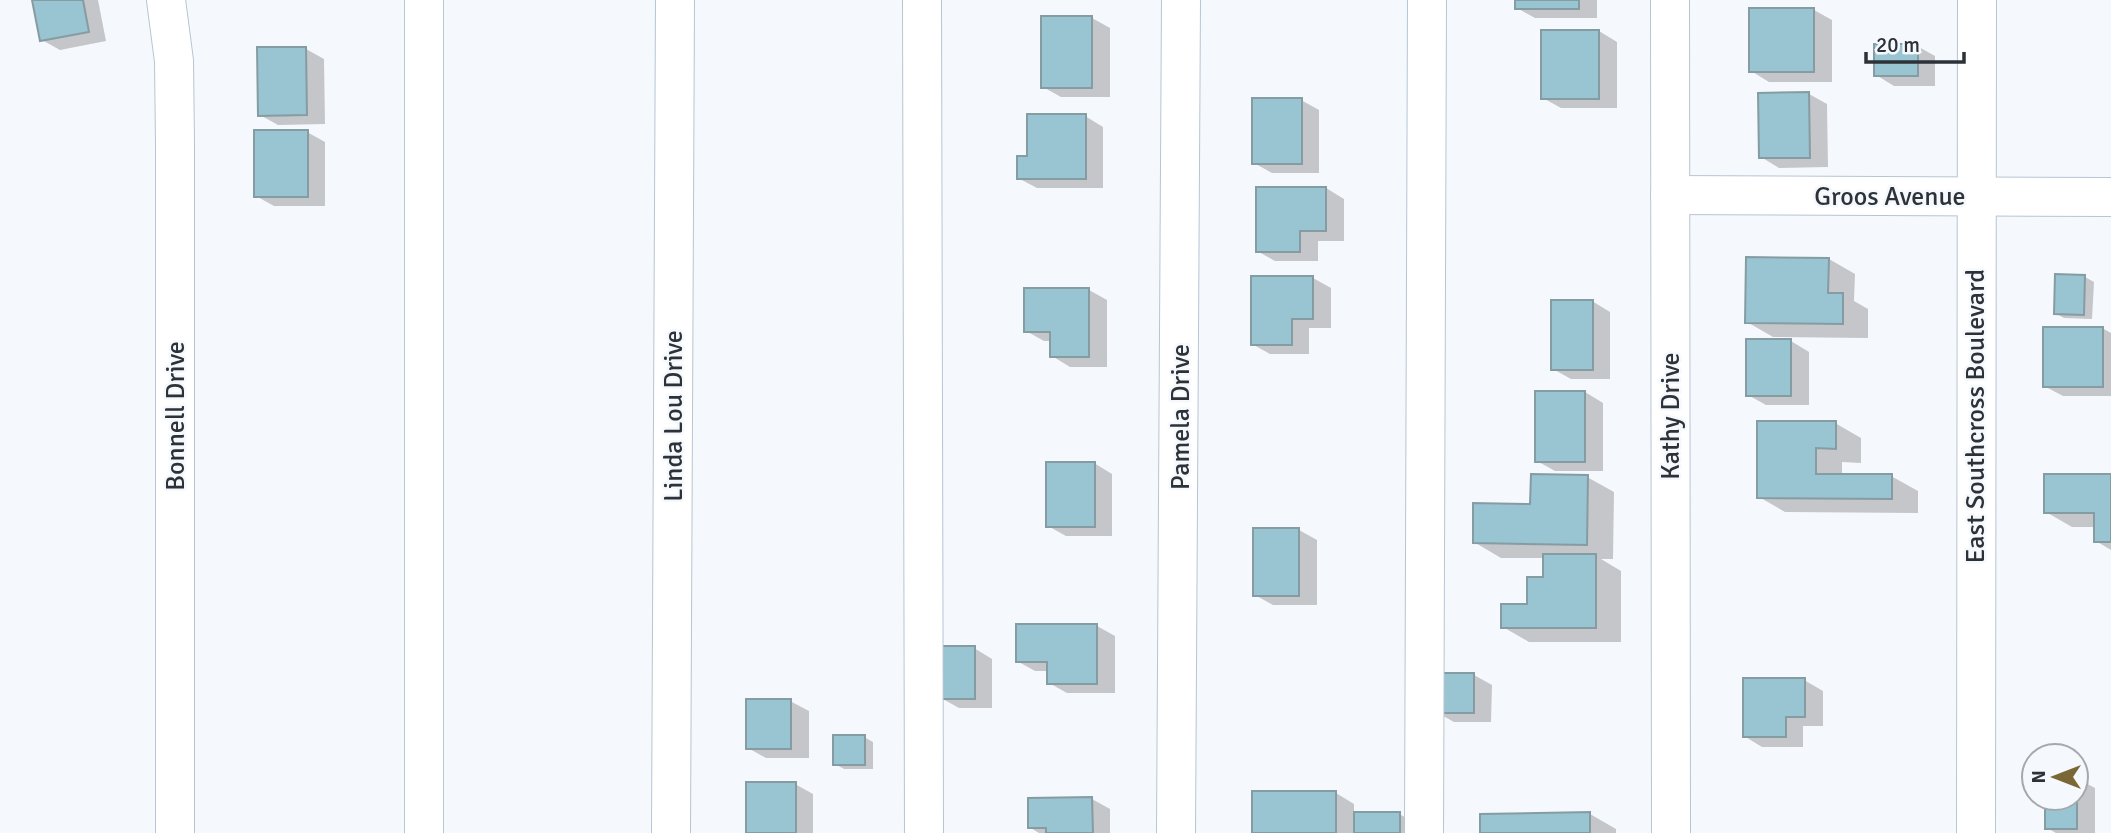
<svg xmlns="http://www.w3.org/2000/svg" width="2111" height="833" font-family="Signika,sans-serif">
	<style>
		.shadow { fill: #0003 }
		.building { fill: #99c4d2; stroke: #869ca3; stroke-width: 2 }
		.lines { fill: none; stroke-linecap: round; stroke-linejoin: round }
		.minor-casing { stroke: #b7c5d4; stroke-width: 40 }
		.major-casing { stroke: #b7c5d4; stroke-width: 40 }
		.minor { stroke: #fff; stroke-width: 38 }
		.major { stroke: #fff; stroke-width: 38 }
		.labels { text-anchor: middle; stroke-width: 5; stroke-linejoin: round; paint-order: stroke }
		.street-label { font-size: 26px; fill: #2c3238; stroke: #f5f8fc }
	</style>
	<rect width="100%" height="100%" fill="#f5f8fc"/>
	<!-- shadow -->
	<g class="shadow">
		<path d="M34 0H98L106 41 60 50 42 40Z"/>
		<path d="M1517 0H1597V18H1535L1517 8Z"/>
		<path d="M1814 10 1832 20V82H1769L1751 71Z"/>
		<path d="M1092 18 1110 28V97H1061L1043 87Z"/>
		<path d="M1599 31 1617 42V108H1561L1543 98Z"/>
		<path d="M1917 46 1935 56V86H1894L1876 75Z"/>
		<path d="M306 49 324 59 325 124 278 125 260 115Z"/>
		<path d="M1809 94 1827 104 1828 167 1779 168 1761 157Z"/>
		<path d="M1301 100 1319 110V173H1272L1254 163Z"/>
		<path d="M1085 116 1103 127V188H1037L1018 178 1029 157Z"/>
		<path d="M307 132 325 142V206H274L256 196Z"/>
		<path d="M1326 188 1344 199V241H1318V261H1275L1257 251Z"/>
		<path d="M1829 259 1855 274 1854 301 1868 309V338L1773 337 1747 322Z"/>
		<path d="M2085 277 2094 282 2092 319 2064 318 2055 313Z"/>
		<path d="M1313 278 1331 288V328H1309V354H1270L1252 344Z"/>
		<path d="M1089 290 1107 300V367H1070L1052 356V341H1044L1026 331Z"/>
		<path d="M1592 301 1610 312V379H1571L1553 369Z"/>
		<path d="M2102 328 2111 333V396H2063L2044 386Z"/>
		<path d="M1791 341 1809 352V405H1766L1748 395Z"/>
		<path d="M1585 392 1603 403V471H1555L1537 461Z"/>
		<path d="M1835 423 1861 438V463L1842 462V476H1891L1918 491V513L1785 512 1759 497Z"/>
		<path d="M1094 463 1112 474V536H1066L1048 526Z"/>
		<path d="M2111 476V550L2096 541V527H2072L2046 512Z"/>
		<path d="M1587 477 1614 492 1613 559H1601L1621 571V642H1529L1503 627 1528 605 1545 579V558H1501L1474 542 1532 506Z"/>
		<path d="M1299 530 1317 540V605H1273L1255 595Z"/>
		<path d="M1097 626 1115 636V693H1067L1049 683V671H1035L1017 661Z"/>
		<path d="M974 648 992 659V708H959L941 698Z"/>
		<path d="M1474 675 1492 685 1491 722H1454L1436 712Z"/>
		<path d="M1804 680 1823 691V726H1803V747H1762L1744 736Z"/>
		<path d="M790 701 809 711V758H766L748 748Z"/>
		<path d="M864 737 873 742V769H844L835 764Z"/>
		<path d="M2076 778 2095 788V833H2056L2047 828V798H2076Z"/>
		<path d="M795 784 813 794V833H748Z"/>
		<path d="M1254 793H1336L1354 804V814H1399L1418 824V833H1254Z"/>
		<path d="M1092 799 1110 809V833H1039L1029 827Z"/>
		<path d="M1590 814 1616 829V833H1482Z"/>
	</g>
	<!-- building -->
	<g class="building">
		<path d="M32 0H83L89 32 40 41Z"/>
		<rect x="1515" y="0" width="64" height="9"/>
		<rect x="1749" y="8" width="65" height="64"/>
		<rect x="1041" y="16" width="51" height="72"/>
		<rect x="1541" y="30" width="58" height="69"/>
		<rect x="1874" y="44" width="44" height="32"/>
		<path d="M257 47H306L307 115 258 116Z"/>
		<path d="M1809 92 1810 158H1759L1758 93Z"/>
		<rect x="1252" y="98" width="50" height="66"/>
		<path d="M1027 114H1086V179H1017V156H1027Z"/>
		<rect x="254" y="130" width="54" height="67"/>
		<path d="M1256 187H1326V231H1300V252H1256Z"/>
		<path d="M1746 257 1829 258 1828 293H1843V324L1745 323Z"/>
		<path d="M2055 274 2085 275 2084 315 2054 314Z"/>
		<path d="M1251 276H1313V319H1292V345H1251Z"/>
		<path d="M1024 288H1089V357H1050V332H1024Z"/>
		<rect x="1551" y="300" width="42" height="70"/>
		<rect x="2043" y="327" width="60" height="60"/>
		<rect x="1746" y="339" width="45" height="57"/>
		<rect x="1535" y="391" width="50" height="71"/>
		<path d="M1757 421H1836V449L1816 448V474H1892V499L1757 498Z"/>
		<rect x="1046" y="462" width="49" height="65"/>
		<path d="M1531 474 1588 475 1587 545 1473 543V503L1530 504Z"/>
		<path d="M2044 474H2111V542H2094V513H2044Z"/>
		<rect x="1253" y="528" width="46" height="68"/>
		<path d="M1543 554H1596V628H1501V604H1527V577H1543Z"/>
		<path d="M1016 624H1097V684H1047V662H1016Z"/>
		<rect x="939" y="646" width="36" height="53"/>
		<rect x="1434" y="673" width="40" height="40"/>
		<path d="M1743 678H1805V717H1786V737H1743Z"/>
		<rect x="746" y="699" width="45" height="50"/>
		<rect x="833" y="735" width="32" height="30"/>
		<path d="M2077 776V829H2045V798H2076Z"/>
		<rect x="746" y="782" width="50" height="51"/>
		<rect x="1252" y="791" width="84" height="42"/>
		<path d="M1092 797 1093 833H1046V828H1028V798Z"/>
		<rect x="1354" y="812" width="46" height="21"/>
		<path d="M1590 812V833H1480V814Z"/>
	</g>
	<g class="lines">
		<defs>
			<g id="minor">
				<path d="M166 0 174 61 175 143V833"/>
				<path d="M424 0V833"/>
				<path d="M922 0 924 833"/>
				<path d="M1670 0 1671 833"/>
				<path d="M1670 195 2111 197"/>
				<path d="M671 833 675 0"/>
				<path d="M1176 833 1181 0"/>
				<path d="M1424 833 1427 0"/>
			</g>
			<path id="major" d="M1976 833 1977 0"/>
		</defs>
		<!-- minor casing -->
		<use href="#minor" class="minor-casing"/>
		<!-- major casing -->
		<use href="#major" class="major-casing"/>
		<!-- minor -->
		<use href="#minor" class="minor"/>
		<!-- major -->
		<use href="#major" class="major"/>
	</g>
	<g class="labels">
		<!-- street labels -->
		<g class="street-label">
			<text x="1890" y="205">Groos Avenue</text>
			<text transform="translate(175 416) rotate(-90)" y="9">Bonnell Drive</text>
			<text transform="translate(673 416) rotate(-90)" y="9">Linda Lou Drive</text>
			<text transform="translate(1670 416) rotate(-90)" y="9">Kathy Drive</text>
			<text transform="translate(1975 416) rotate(-90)" y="9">East Southcross Boulevard</text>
			<text transform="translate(1180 417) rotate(-90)" y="9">Pamela Drive</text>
		</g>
	</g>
	<!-- north arrow -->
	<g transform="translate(2055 777) rotate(270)"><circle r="33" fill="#f5f8fc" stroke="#a5a9ae" stroke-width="2"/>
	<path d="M0-5L12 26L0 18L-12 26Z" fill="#7a6736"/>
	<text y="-10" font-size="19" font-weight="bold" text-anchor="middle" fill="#2c3238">N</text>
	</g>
	<!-- scale -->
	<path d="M1866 52v10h98v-10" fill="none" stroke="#2c3238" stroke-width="3.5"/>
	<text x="1876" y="52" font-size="21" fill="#2c3238" stroke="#f5f8fc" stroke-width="5" paint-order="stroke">20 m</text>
</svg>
